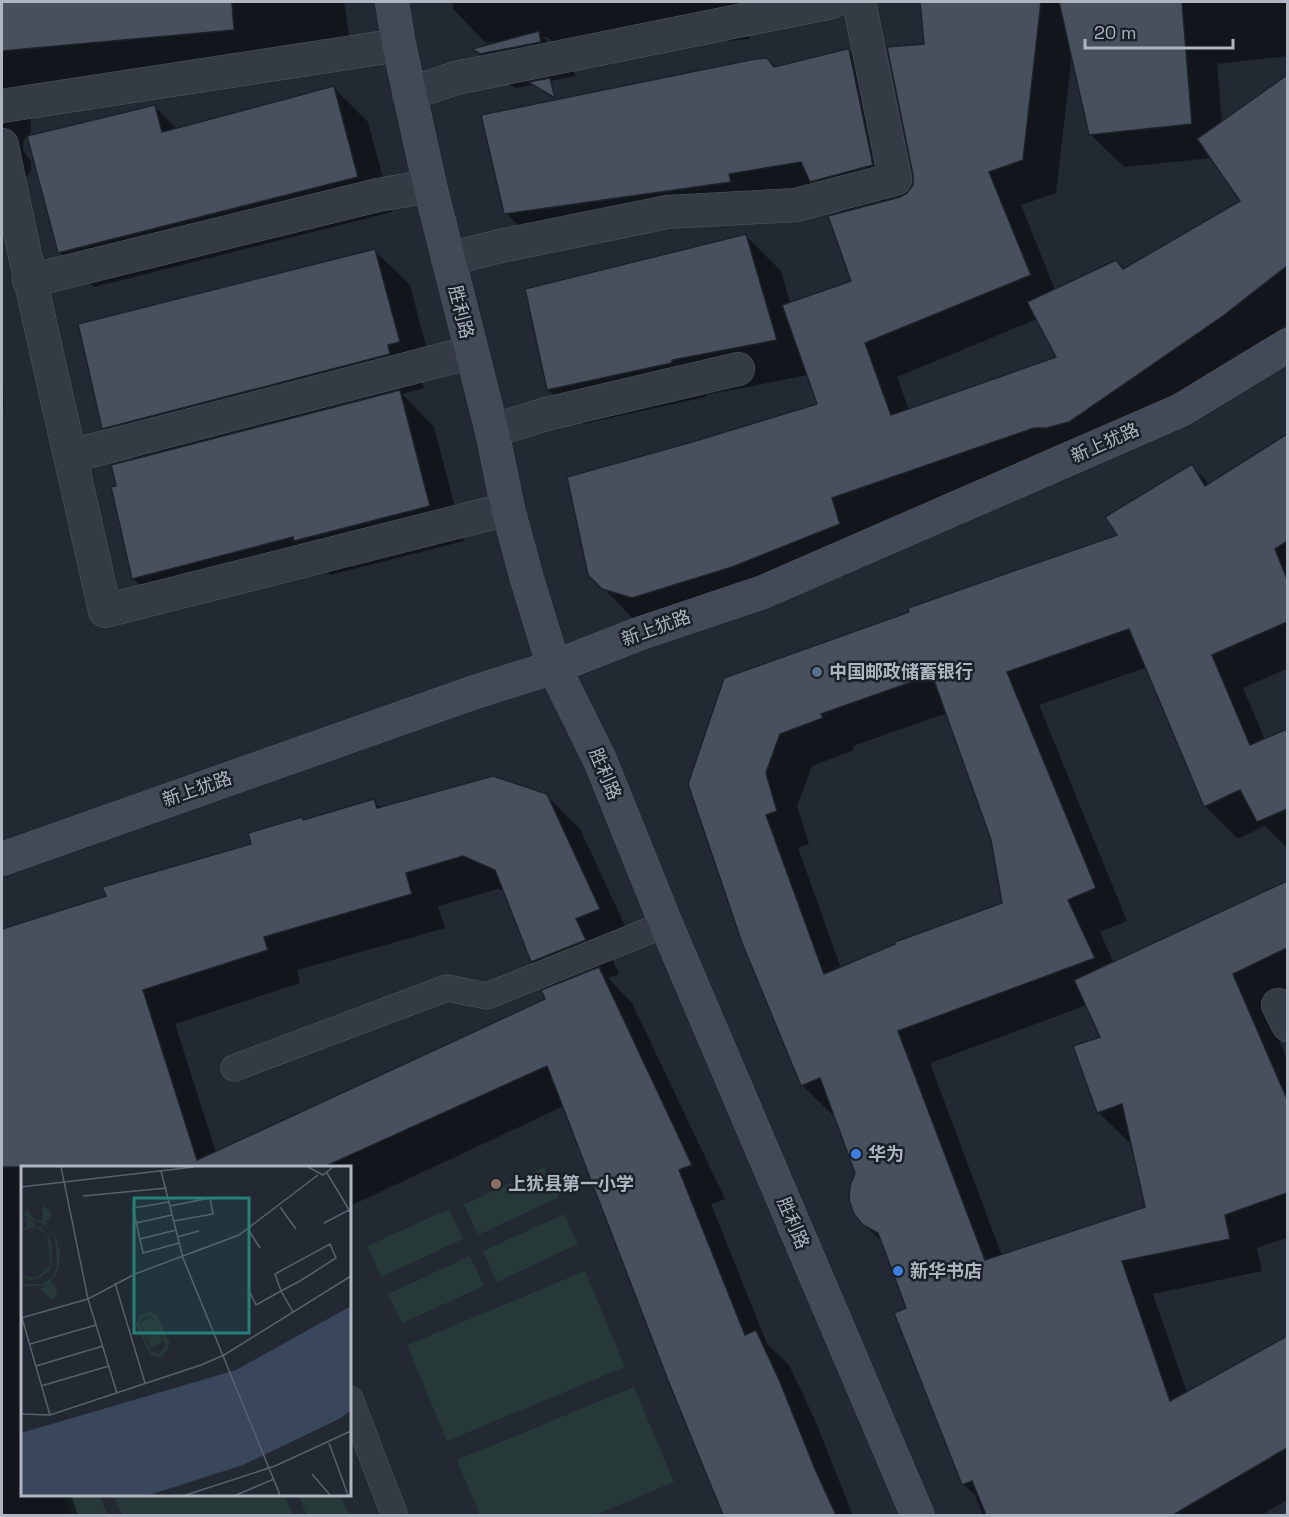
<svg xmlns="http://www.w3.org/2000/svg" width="1289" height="1517" font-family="'Space Grotesk','Noto Sans SC',sans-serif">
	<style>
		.green { fill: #273838 }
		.shadow { fill: #0007; fill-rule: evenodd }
		.building { fill: #48505d; stroke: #1c222b; stroke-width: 1.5; fill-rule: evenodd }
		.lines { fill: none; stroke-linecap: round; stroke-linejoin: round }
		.lane-casing { stroke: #525862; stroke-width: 27 }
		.street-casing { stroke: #525862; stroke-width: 34 }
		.secondary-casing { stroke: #525862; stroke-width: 34 }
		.lane { stroke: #353b44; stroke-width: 26 }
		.street { stroke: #353b44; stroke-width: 33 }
		.secondary { stroke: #434a57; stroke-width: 33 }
		.service-dot { fill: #5c6f8a; stroke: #1a2028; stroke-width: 2 }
		.shop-dot { fill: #3f7fe0; stroke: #1a2028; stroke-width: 2 }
		.education-dot { fill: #8d6e63; stroke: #1a2028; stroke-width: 2 }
		.labels { text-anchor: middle; stroke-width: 5; stroke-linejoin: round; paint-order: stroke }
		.street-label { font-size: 18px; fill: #afb5c1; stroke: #1a2028 }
		.poi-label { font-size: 18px; font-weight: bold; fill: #afb5c1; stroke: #1a2028; text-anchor: start }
		.inset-road { fill: none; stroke: #5a616c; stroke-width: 1.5 }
		.view { fill: #277f7a; fill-opacity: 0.15; stroke: #277f7a; stroke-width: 3 }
		.inset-edge { fill: none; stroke: #afb5c1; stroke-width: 3 }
	</style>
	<rect width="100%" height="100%" fill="#222933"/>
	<!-- green -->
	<g class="green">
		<path d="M544 1167 559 1197 478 1235 464 1205Z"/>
		<path d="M449 1209 463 1239 381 1277 367 1246Z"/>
		<path d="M564 1214 578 1244 497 1282 483 1251Z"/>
		<path d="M470 1256 484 1286 402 1323 388 1294Z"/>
		<path d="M585 1271 625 1367 447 1441 407 1345Z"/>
		<path d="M634 1387 674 1482 595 1515H480L457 1460Z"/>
		<path d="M63 1495H99L108 1515H72Z"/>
		<path d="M113 1495H284L293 1515H122Z"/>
		<path d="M298 1495H340L350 1515H307Z"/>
	</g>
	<!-- shadow -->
	<g class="shadow">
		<path d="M2 2H344L353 62 30 92 31 132 24 139 23 150 31 162V171L2 206Z"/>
		<path d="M453 2H861L744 23 750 39 564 54 547 37H543L573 68 575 76 516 88 508 84 475 50 500 43V41L486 43 453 9Z"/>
		<path d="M922 2H1288V56L1217 64 1222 124 1288 77V324L1256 349 1102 454 873 557 636 622 590 574 693 444 818 405 808 375 706 395V397L583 424 548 390 746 236 781 271 790 303 853 282 843 213 828 198 765 216 541 248 506 213 775 68 849 50 884 85 906 195 914 184 926 46ZM1072 54 1090 134 1124 167 1212 158 1242 202 1124 270 1115 261 1055 290 1021 205 1056 193ZM1037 319 1059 358 909 410 897 377Z"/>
		<path d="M333 87 368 122 392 212 94 287 59 252 154 106 177 129Z"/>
		<path d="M375 251 410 285 434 377 422 380 424 388 402 394 434 427 464 541 330 575 327 571 168 613 133 578 117 487 136 460 104 428Z"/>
		<path d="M2 364 4 409H2Z"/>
		<path d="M1288 435V668L1243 688 1265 740 1288 731V849L1265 826 1238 839 1205 806 1147 667 1039 705 1127 921 1100 932 1114 964 1288 883V995L1264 1006 1288 1060V1237L1257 1248 1262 1271 1153 1294 1187 1393 1288 1339V1499L1260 1516H983L975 1495 963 1484 908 1309 883 1243 864 1224 856 1173 835 1117 802 1085 690 784 1119 536 1192 466 1210 485ZM947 713 993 839 1003 904 841 968 798 848 809 844 797 806 812 766 854 750 853 746ZM1087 1005 1102 1038 1098 1112 1131 1144H1133L1147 1208 1002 1256 930 1063Z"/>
		<path d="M546 795 580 829 633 943 609 952 619 974 608 978 632 1003 725 1199 711 1204 767 1344 789 1365 815 1420 853 1516H726L671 1383 564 1106 350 1206V1168H22V1331H21L22 1494H71L78 1516H2V930L107 897 253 845 304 821 373 801 381 808ZM498 889 506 892 532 961 556 986 546 1000 216 1152 175 1024 300 983 297 970 445 928 438 906Z"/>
	</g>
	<!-- building -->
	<g class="building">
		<path d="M2 2H232L234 30 2 51Z"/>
		<path d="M920 2H1041L1023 160 989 172 1031 275 865 343 891 415 1056 357 1027 302 1116 260 1123 269 1240 201 1197 139 1287 75V266L1223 316 1069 422 1047 428H1034L832 498 840 524 732 567 632 598 602 589 588 575 567 477 692 442 817 404 782 305 851 281 828 216 900 197 907 193 913 185V175L887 47 924 44Z"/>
		<path d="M1059 2H1182L1192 124 1089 135Z"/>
		<path d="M539 31 541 42 480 54 472 49Z"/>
		<path d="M847 49H849L873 165 810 182 801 162 729 174 731 182 504 214 481 115 755 59 767 58 774 67Z"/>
		<path d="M550 78 555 98 528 82Z"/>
		<path d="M334 86 358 177 58 253 27 136 155 105 162 132Z"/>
		<path d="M746 234 777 340 672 360V363L547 390 525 289Z"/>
		<path d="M375 249 400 342 388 345 390 354 102 429 78 324Z"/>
		<path d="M400 390 430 506 294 541 293 537 132 579 111 487 116 486 111 465Z"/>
		<path d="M1287 434V541L1275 549 1287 579V622L1212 655 1250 745 1287 729V809L1257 822 1240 790 1204 807 1129 629 1007 672 1096 888 1068 900 1095 958 898 1031 985 1260 1145 1207 1122 1104 1097 1113 1073 1046 1100 1037 1074 980 1287 881V948L1233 974 1287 1099V1193L1225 1215 1230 1239 1122 1261 1170 1401 1287 1336V1448L1173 1515H986L972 1481 962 1485 894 1313 906 1308 878 1233 863 1225 854 1214 849 1200 850 1186 855 1173 820 1078 801 1086 742 943 688 784 724 678 909 612 908 608 1117 535 1105 517 1192 464 1205 486ZM932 675 991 840 1002 903 895 942V944L824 974 766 815 777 811 766 773 780 734 823 718 821 714Z"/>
		<path d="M493 776 547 794 600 909 576 919 586 940 531 962 495 870 463 856 406 873 412 894 264 937 268 950 143 990 197 1160 545 999 541 990 599 967 692 1165 679 1170 745 1335 756 1330 780 1382 815 1469 836 1515H723L669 1383 547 1066 324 1167H2V929L106 896 102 887 251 844 248 833 302 817 303 820 374 799 377 808Z"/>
	</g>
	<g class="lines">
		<defs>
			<g id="lane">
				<path d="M234 1068 447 988 487 996 666 924"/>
				<path d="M350 1399 395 1516"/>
			</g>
			<g id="street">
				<path d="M409 94 456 78 832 2"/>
				<path d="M2 106 399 45"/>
				<path d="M2 145C33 301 71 456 105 611L508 509"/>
				<path d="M448 259 505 245 668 212 796 205 895 179 859 2"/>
				<path d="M29 281 378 195 430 186"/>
				<path d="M492 431 546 414 738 369"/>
				<path d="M71 456 472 352"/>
				<path d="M1278 1005 1288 1025"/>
			</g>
			<g id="secondary">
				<path d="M392 2 399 45 430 186 492 431 508 509 527 579 554 667 600 760 666 924 918 1516"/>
				<path d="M2 859 472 693 554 667 641 633 763 592 1181 410 1288 345"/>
			</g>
		</defs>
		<!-- lane casing -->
		<use href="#lane" class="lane-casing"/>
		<!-- street casing -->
		<use href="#street" class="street-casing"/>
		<!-- secondary casing -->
		<use href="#secondary" class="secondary-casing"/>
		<!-- lane -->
		<use href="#lane" class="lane"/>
		<!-- street -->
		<use href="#street" class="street"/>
		<!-- secondary -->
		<use href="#secondary" class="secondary"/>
	</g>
	<!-- markers -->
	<circle class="service-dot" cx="817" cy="672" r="6"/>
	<g class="shop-dot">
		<circle cx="856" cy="1154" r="6"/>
		<circle cx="898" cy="1271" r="6"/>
	</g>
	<circle class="education-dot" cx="496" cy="1184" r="6"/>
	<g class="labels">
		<!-- street labels -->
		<g class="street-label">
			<text transform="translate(461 312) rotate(76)" y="6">胜利路</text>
			<text transform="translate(1105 443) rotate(-24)" y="6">新上犹路</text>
			<text transform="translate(656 628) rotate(-20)" y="6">新上犹路</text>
			<text transform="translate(605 774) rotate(67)" y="6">胜利路</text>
			<text transform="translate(197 789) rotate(-19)" y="6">新上犹路</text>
			<text transform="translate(793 1223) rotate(67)" y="6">胜利路</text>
		</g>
		<!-- poi labels -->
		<g class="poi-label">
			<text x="829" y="678">中国邮政储蓄银行</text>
			<text x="868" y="1160">华为</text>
			<text x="508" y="1190">上犹县第一小学</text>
			<text x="910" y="1277">新华书店</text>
		</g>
	</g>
	<!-- overview -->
	<g transform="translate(21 1166)">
		<rect width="330" height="330" fill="#222933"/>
		<path d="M22 39 31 49 24 57 35 71 39 87 38 100 34 110 29 115 37 124 32 135 19 123 25 119 6 121 0 118H22L33 109 36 99 34 72 26 60 19 56 8 54 13 56V60L20 62 27 69 31 82V99L28 105 16 113 7 114 0 109 15 112 30 98 26 69 15 61 0 65 6 60V55H0L5 53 3 48 7 42 12 53 22 55ZM129 146 136 150 149 178 141 191 129 189 115 159 119 149ZM129 149 145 179 138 188 130 185 118 158 121 151ZM132 152 142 176 130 182 119 157Z" fill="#273838" fill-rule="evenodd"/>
		<path d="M330 140V244L318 253 222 299 128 329H0V267L215 204Z" fill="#39465b"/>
		<path class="inset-road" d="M40 1 67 133 96 227M287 1 302 9 312 1M140 5 162 92 259 329M306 7 330 47M0 21 173 1M62 30 146 22M148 36 112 42 122 87 158 77M149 40 189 32 192 48 153 55M259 41 275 63M115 57 151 49M303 57 328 44M227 63 239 82M156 71 178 65M119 73 155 64M94 117 124 217M227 122 235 139 260 125 279 115 315 92 309 78 254 108 260 125 272 146M0 152 67 133 114 108 218 69 297 9M1 152 29 249M9 178 75 159M15 200 82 180M20 220 88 200M0 248 29 249 180 199 203 189 330 110M308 277 327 329M291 308 309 329M165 329 254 300 330 265M215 329 253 313"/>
		<path class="view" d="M113 32H228V167H113Z"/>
		<rect width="330" height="330" class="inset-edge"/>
	</g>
	<!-- border -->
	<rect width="1289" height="1517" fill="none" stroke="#afb5c1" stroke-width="6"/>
	<!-- scale -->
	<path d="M1085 39v9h148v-9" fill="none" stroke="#afb5c1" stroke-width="3"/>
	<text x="1094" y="39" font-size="18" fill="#afb5c1" stroke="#1a2028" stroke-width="4.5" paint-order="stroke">20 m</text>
</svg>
